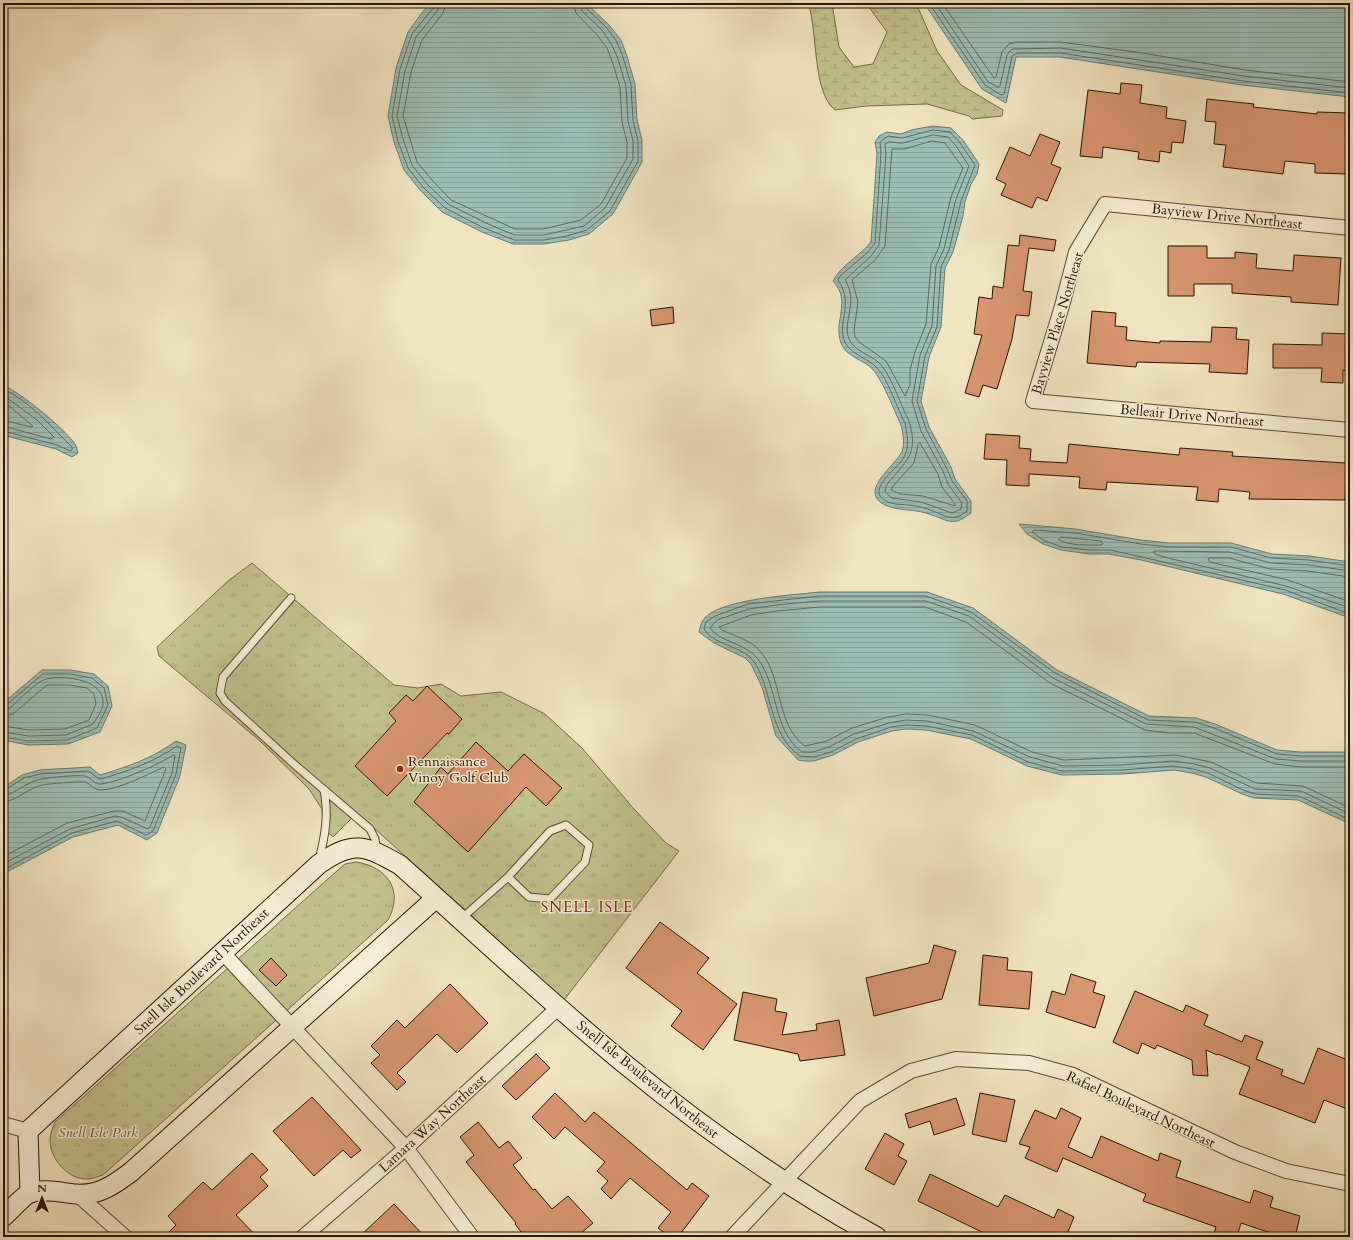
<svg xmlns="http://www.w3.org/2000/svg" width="1353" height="1240" font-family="Cardo,serif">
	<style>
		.wetland { fill: url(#wetland-marsh); stroke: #766a4a }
		.park { fill: url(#park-tufts); stroke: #766a4a }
		.water { fill: url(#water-rules); stroke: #6d7a6f }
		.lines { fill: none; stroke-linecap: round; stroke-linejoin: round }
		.shore { stroke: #62685e; stroke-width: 1 }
		.building { fill: #d79570; stroke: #291307 }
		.lane-casing { stroke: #5b4735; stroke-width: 9 }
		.street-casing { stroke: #5b4735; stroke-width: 16 }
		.secondary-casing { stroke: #291307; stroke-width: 21 }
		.lane { stroke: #f6edd6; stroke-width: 7 }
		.street { stroke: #f6edd6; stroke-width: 14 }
		.secondary { stroke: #f6edd6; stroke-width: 19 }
		.poi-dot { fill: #8f2418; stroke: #f6edd6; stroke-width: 1.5 }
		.labels { text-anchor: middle; stroke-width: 3; stroke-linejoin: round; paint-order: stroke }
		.street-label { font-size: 14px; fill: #291307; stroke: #f6edd6 }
		.poi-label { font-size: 14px; fill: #291307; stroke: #f6edd6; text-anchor: start }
		.park-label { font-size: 14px; font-style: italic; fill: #5f5036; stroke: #f6edd6 }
		.neighbourhood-label { font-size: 15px; letter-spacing: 1px; fill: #7a1f14; stroke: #f6edd6 }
	</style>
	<defs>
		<pattern id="wetland-marsh" width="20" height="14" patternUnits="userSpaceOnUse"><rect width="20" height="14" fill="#c2c28d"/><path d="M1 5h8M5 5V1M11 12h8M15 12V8" fill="none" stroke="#a7a678"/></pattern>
		<pattern id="park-tufts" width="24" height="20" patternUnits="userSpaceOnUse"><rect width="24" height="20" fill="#c2c28d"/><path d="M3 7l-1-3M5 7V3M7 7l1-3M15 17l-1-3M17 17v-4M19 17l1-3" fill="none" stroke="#a7a678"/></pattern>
		<pattern id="water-rules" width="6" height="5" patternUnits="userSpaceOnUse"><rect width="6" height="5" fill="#9bbeb5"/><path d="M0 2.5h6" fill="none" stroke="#86a29a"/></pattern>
	</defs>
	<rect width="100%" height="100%" fill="#f1e4c0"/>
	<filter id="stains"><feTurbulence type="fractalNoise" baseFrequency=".005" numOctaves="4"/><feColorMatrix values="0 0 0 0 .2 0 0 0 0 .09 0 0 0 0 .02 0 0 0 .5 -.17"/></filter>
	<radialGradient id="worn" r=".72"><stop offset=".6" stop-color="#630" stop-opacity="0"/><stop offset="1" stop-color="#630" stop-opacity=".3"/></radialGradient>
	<!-- wetland -->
	<path class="wetland" d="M808 3H832L839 47 854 67 873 64 887 32 866 3H916L937 51 961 85 1003 110 1002 116 972 119 969 116 927 104 866 106 835 110C812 92 818 31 808 3Z"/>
	<!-- park -->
	<g class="park">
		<path d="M252 563 394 685 418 688 441 684 461 696 501 692 545 714 582 748 634 809 666 843 679 851 564 1000 363 818H352L333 837 323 828 322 809 309 789 260 741 159 656 157 647 228 581Z"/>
		<path d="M356 862C388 867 404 891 388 920L103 1175C99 1176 93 1179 88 1179 68 1180 50 1159 50 1140 50 1133 53 1127 55 1122L338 870 345 864Z"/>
	</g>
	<!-- water -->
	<g class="water">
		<path d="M433 3H586L609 25 621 40 627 56 635 84 637 120 642 140V162L613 214 589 234 569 240 544 244H513L482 232 442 212 420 190 404 170 394 142 388 116 396 68 408 32 424 10Z"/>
		<path d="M924 3H1350V97L1242 85 1060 57H1016L1006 103 982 89Z"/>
		<path d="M933 126 951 128 963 140 979 164 977 174 971 184 965 202 963 216 953 252 945 268 941 327 929 357 921 401 929 427 951 467 955 479 971 501V513C954 526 951 522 932 515 917 509 904 511 890 507 855 495 891 469 900 455 906 448 903 433 901 425 893 408 886 388 875 372 867 360 846 358 841 343 833 321 852 301 833 281 841 265 860 256 871 242L877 154 875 142 879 136 887 132 901 134 911 130Z"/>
		<path d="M3 385C21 393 64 428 75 444 77 447 77 450 78 453L72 457 56 449 3 435Z"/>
		<path d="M1019 524 1075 529 1141 540 1169 543H1231L1272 554 1310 556 1350 562V618L1283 594 1141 560 1109 554H1089L1061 550 1043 544 1027 534Z"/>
		<path d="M819 592H927L973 608 1057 670 1149 716 1196 718 1215 724 1277 750 1301 752H1350V824L1298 800 1254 798 1242 794 1206 777 1192 773 1174 770 1123 774 1062 775 1027 766 971 739 926 730 906 729 892 731 858 742 833 755 814 761H804L798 760 776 736 762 687 751 664 745 658 714 643 699 632C700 629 701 623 703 620 717 599 794 595 819 592Z"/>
		<path d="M42 670H70L94 674 108 686 112 706 100 732 68 744 28 745 3 740V703Z"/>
		<path d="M176 741 186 745 180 776 157 833 147 840 118 825 73 837 3 874V788L22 775 40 770 90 767 100 775C127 767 153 758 176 741Z"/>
	</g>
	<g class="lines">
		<!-- shore -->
		<g class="shore">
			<path d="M435 3 434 7 412 34 400 69 392 116 398 141 408 168 423 187 445 208 484 228 514 240H544L567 236 587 230 610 211 638 161V141L633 121 631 85 623 57 617 42 606 27 585 7 584 3"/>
			<path d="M440 3 438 10 416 37 405 71 397 116 403 139 412 165 427 184 448 204 486 223 514 235H544L584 226 605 208 633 159V141L628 121 626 86 618 59 612 45 602 30 582 11 579 3"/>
			<path d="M446 3 443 13 422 40 411 72 403 116 417 162 432 180 451 200 515 229H543L581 220 601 204 627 158V142L622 122 620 87 612 61 607 48 597 35 576 13 573 3"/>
			<path d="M929 3 985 85 1001 95 1004 94 1012 56 1017 53H1061L1243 81 1350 93"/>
			<path d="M935 3 988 82 998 87 1000 86 1007 55 1012 49 1061 48 1244 76 1350 88"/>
			<path d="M942 3 994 78 996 77 1002 52 1009 44 1016 42H1060L1136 52 1245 70 1350 82"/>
			<path d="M933 130 950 132 960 143 975 165 961 201 949 250 941 267 937 327 925 356 917 401 926 429 947 469 952 481 967 501V511C953 522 948 517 933 511 926 508 918 506 909 505 903 504 897 505 891 503 860 493 898 469 904 457 910 447 907 433 905 423 898 410 887 378 878 369 869 358 851 355 845 342 836 323 855 305 838 280L840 276 868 252 875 243 881 154 880 142 888 136 902 138Z"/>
			<path d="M933 135 948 137 956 146 969 166 956 199 944 249 936 266 932 326 920 355 912 401 921 431 943 471 948 484 962 503 961 509 952 513 921 502 892 498 885 492C885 485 889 482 894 476 911 457 917 448 909 421 900 404 894 382 882 366 874 355 855 353 849 339 842 322 859 302 845 280L871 256 879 245 886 155 885 144 889 142 902 143Z"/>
			<path d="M932 141 945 143 963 168 951 197 939 247 931 264 926 324 915 352 910 370V385L905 396 886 361 859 342 855 337 854 330 858 302 852 280 875 260 885 246 892 149H904Z"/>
			<path d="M3 389C30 401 51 427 72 447V450L70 451 57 445 3 431"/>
			<path d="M3 395 37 420 54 437 51 439 3 426"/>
			<path d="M3 401 33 426 31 427 3 420"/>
			<path d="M920 443 938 474 942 487 955 504V506L923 496 900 494 891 490 893 486 914 463 918 445Z"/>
			<path d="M1061 537 1101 541 1103 544 1101 545C1089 545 1070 546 1059 540Z"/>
			<path d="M1350 566 1309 560 1271 558 1231 547H1169L1141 544 1075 533 1034 530 1032 532 1045 541 1062 547 1089 550H1110L1142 557 1285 590 1350 614"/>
			<path d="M1350 571 1309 565 1271 563 1230 552 1155 551 1153 552 1155 554 1168 558 1286 586 1350 608"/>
			<path d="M1350 577 1308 571 1270 569 1229 558H1210L1208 559 1210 562 1288 580 1350 602"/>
			<path d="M3 705 7 704 43 674H70L92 678 104 688 108 705 97 728 67 740 28 741 3 737"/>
			<path d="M3 710 10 708C18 701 37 681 46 679 64 675 106 679 103 705 102 711 96 719 93 724L66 735 29 736 3 732"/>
			<path d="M3 716 13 714 47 685H69L87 688 94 694 96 704 89 720 65 729 29 730 3 726"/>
			<path d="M1350 756H1301L1277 754 1214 728 1195 722 1148 720 1055 673 971 612 926 596H819L748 604 715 616 706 622 704 629C715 647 744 645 755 663 773 693 769 734 800 756L814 757 831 752 856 739 891 727 906 725 927 726 972 735 1028 762 1062 771 1122 770 1173 766 1193 769 1208 773 1243 790 1255 794 1299 796 1350 820"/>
			<path d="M1350 761H1301L1276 759 1194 727 1146 724 1053 678 969 616 926 601H819L776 605 749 609 717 620 710 628C719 642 746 643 758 659 779 687 772 730 802 752H813L829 747 854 734 889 723 906 720 927 721 973 731 1030 757 1063 766 1122 765 1173 761 1194 764 1210 768 1255 789 1301 791 1350 814"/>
			<path d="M1350 767H1301L1275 764 1194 733H1169L1145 730 1050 683 966 622 925 607H820L777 611 751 615 719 627 722 630C732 635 746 639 755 646 785 672 773 723 805 746L827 741 852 728 888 717 906 714 928 715 975 725 1032 752 1064 760 1176 755 1211 762 1256 783 1303 786 1350 808"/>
			<path d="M3 791 24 778 40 774 88 771 98 778 101 779C128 771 154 762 177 746L181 748 176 774 153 831 146 835 117 821 72 833 3 870"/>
			<path d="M3 796C14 795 27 781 42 779 55 777 72 775 85 776 91 777 94 785 101 784 119 782 158 765 173 755L175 756 172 773 150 827 148 829 121 817 115 816 70 829 3 864"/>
			<path d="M3 802C17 801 28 788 42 785 48 784 79 781 85 782 91 784 93 790 101 790 118 790 148 774 164 767L166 769 145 821 123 811H114L67 823 3 857"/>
		</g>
	</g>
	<!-- building -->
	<g class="building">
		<path d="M1121 83 1142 85 1140 103 1167 107 1166 118 1186 121 1183 143 1172 142 1171 153 1160 151 1159 162 1138 159 1139 152 1103 147 1102 158 1080 156 1088 90 1120 94Z"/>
		<path d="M1207 99 1254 104 1253 107 1317 114V112L1350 113V174L1315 173V164L1285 161 1283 174 1223 167 1226 145 1214 144 1216 122 1205 121Z"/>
		<path d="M1040 134 1060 142 1051 164 1061 168 1047 201 1037 197 1032 208 1001 195 1006 184 996 179 1010 147 1030 156Z"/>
		<path d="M1020 235 1056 240 1054 251 1029 248 1023 291 1032 292 1029 316 1016 315 1012 339 997 389 983 385 979 397 965 393 982 335 974 334 979 297 992 299 993 286 1003 288 1008 245 1019 246Z"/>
		<path d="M1168 246H1207V258H1235V252L1257 254 1256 268 1293 271 1294 255 1341 258 1338 305 1291 302V297L1232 293V284H1194V296H1168Z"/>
		<path d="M673 307 674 323 652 326 650 310Z"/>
		<path d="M1092 311 1116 313 1115 326 1127 327 1126 340 1160 343V341L1211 342 1212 327 1237 328 1236 339 1249 340 1247 374 1209 372 1210 364 1137 362 1136 367 1087 363Z"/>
		<path d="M1322 333 1350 334V371L1343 370V383L1321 382 1322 368H1273V344L1322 345Z"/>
		<path d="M986 434 1020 436 1019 448 1031 449 1030 461 1067 463 1069 444 1179 455 1180 448 1233 452 1232 456 1346 463 1345 500 1249 499 1250 492 1219 489 1218 502 1196 500 1198 487 1107 482 1106 490 1079 488 1080 477 1029 474V486L1006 485 1007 460 984 459Z"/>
		<path d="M427 686 462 719 449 734 447 733 387 796 355 766 396 721 389 713 406 695 413 701Z"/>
		<path d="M476 742 508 771 524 754 562 788 546 806 526 787 468 852 414 802 441 767 448 774Z"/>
		<path d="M660 922 709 958 697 973 737 1004 703 1050 671 1026 682 1011 626 968Z"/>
		<path d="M934 945 956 951 942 999 874 1016 866 978 929 963Z"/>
		<path d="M983 955 1008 958 1007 970 1032 972 1029 1009 979 1005Z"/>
		<path d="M271 958 287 975 276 986 259 970Z"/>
		<path d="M1071 974 1096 982 1093 992 1105 996 1095 1028 1046 1012 1052 991 1065 995Z"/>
		<path d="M450 984 488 1023 457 1053 437 1034 397 1073 406 1082 397 1090 371 1063 380 1055 371 1046 397 1020 405 1028Z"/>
		<path d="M1135 991 1183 1012 1186 1005 1208 1015 1204 1025 1242 1042 1245 1035 1263 1042 1256 1059 1283 1070 1281 1075 1304 1084 1318 1048 1350 1061V1110L1324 1100 1315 1123 1239 1094 1250 1067 1218 1054 1217 1055 1206 1050 1208 1076 1193 1075 1192 1060 1157 1045 1155 1049 1142 1043 1138 1054 1113 1042Z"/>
		<path d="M743 992 777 999 775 1011 787 1013 782 1035 817 1030 816 1024 839 1020 845 1055 800 1061 798 1054 734 1040Z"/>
		<path d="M536 1054 550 1068 516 1100 502 1086Z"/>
		<path d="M555 1093 585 1122 594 1112 687 1190 692 1183 709 1196 678 1237H670L658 1228 671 1212 630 1178 611 1199 601 1189 608 1181 597 1171 605 1162 565 1127 554 1139 532 1117Z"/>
		<path d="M980 1093 1015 1100 1006 1142 972 1134Z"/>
		<path d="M312 1097 361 1150 351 1158 343 1150 314 1176 273 1131Z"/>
		<path d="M956 1098 965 1125 934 1135 930 1121 909 1128 905 1114Z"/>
		<path d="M1061 1108 1081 1118 1068 1147 1092 1158 1101 1136 1158 1161 1160 1153 1181 1161 1176 1177 1216 1191 1250 1203 1254 1190 1273 1197 1270 1207 1300 1216 1295 1237H1270L1271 1233 1241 1223 1237 1237H1213L1216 1227 1143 1201 1146 1194 1063 1158 1057 1172 1025 1158 1030 1147 1019 1144 1035 1110 1056 1119Z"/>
		<path d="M478 1122 499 1148 508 1141 522 1158 513 1165 533 1190 535 1189 552 1209 568 1196 593 1223 576 1237H525L515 1224 516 1223 466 1162 474 1155 460 1137Z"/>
		<path d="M885 1133 904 1144 898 1156 907 1161 894 1185 865 1169Z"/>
		<path d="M252 1153 268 1170 260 1177 268 1186 236 1215 257 1237H164L176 1225 168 1216 203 1182 212 1190Z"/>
		<path d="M930 1174 998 1207 1005 1195 1054 1218 1058 1209 1074 1217 1066 1237H992L918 1201Z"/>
		<path d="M394 1204 425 1237H359Z"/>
	</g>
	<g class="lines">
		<defs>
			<g id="lane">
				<path d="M291 598 223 677 220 693 225 701 295 765 370 829 375 839 377 852"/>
				<path d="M319 860C325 836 329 815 324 790"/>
				<path d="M461 919 508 877 550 831 566 825 589 845 585 862 550 899 529 897 508 877"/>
			</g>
			<g id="street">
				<path d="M1350 228 1105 204 1076 252 1062 306 1033 401 1350 430"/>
				<path d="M222 952 406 1148 472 1237"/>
				<path d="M3 1124 28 1131"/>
				<path d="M77 1194 125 1237"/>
				<path d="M303 1237 406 1148 559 1007"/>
				<path d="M732 1237 860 1101 911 1071 956 1059 1029 1063 1073 1075 1235 1152 1286 1171 1350 1184"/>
			</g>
			<g id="secondary">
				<path d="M30 1193 28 1131 319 864C353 840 365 845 400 865 475 932 548 1001 626 1065 704 1129 788 1188 877 1237"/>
				<path d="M3 1217C9 1212 24 1195 30 1193 44 1188 62 1193 76 1194 99 1196 115 1184 131 1172L436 898"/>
			</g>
		</defs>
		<!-- lane casing -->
		<use href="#lane" class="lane-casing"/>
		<!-- street casing -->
		<use href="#street" class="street-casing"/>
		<!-- secondary casing -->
		<use href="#secondary" class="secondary-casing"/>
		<!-- lane -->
		<use href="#lane" class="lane"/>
		<!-- street -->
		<use href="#street" class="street"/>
		<!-- secondary -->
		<use href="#secondary" class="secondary"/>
	</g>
	<!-- markers -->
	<circle class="poi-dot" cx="400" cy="769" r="4"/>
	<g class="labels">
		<!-- street labels -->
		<g class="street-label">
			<text transform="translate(1227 216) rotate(6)" y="5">Bayview Drive Northeast</text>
			<text transform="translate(1057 323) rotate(-73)" y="5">Bayview Place Northeast</text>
			<text transform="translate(1192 415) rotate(5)" y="5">Belleair Drive Northeast</text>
			<text transform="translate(201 971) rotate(-43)" y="5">Snell Isle Boulevard Northeast</text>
			<text transform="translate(648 1079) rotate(39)" y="5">Snell Isle Boulevard Northeast</text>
			<text transform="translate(1141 1109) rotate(25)" y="5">Rafael Boulevard Northeast</text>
			<text transform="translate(432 1123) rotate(-42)" y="5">Lamara Way Northeast</text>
		</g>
		<!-- poi labels -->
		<g class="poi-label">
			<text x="408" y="766">Rennaissance<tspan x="408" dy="16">Vinoy Golf Club</tspan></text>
		</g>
		<!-- park labels -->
		<g class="park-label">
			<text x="98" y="1137">Snell Isle Park</text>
		</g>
		<!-- neighbourhood labels -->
		<g class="neighbourhood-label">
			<text x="587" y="912">SNELL ISLE</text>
		</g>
	</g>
	<!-- margin -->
	<rect width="1353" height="1240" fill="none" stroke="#f1e4c0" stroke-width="16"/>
	<rect x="4" y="4" width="1345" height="1232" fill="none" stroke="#291307" stroke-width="2"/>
	<rect x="8" y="8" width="1337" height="1224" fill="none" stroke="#291307"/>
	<!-- north arrow -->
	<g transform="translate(42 1198)" stroke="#f6edd6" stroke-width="3" paint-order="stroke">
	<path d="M0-3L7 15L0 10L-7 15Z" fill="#291307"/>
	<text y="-6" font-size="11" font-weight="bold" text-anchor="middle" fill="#291307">N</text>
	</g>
	<rect width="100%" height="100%" filter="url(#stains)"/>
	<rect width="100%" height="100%" fill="url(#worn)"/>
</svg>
